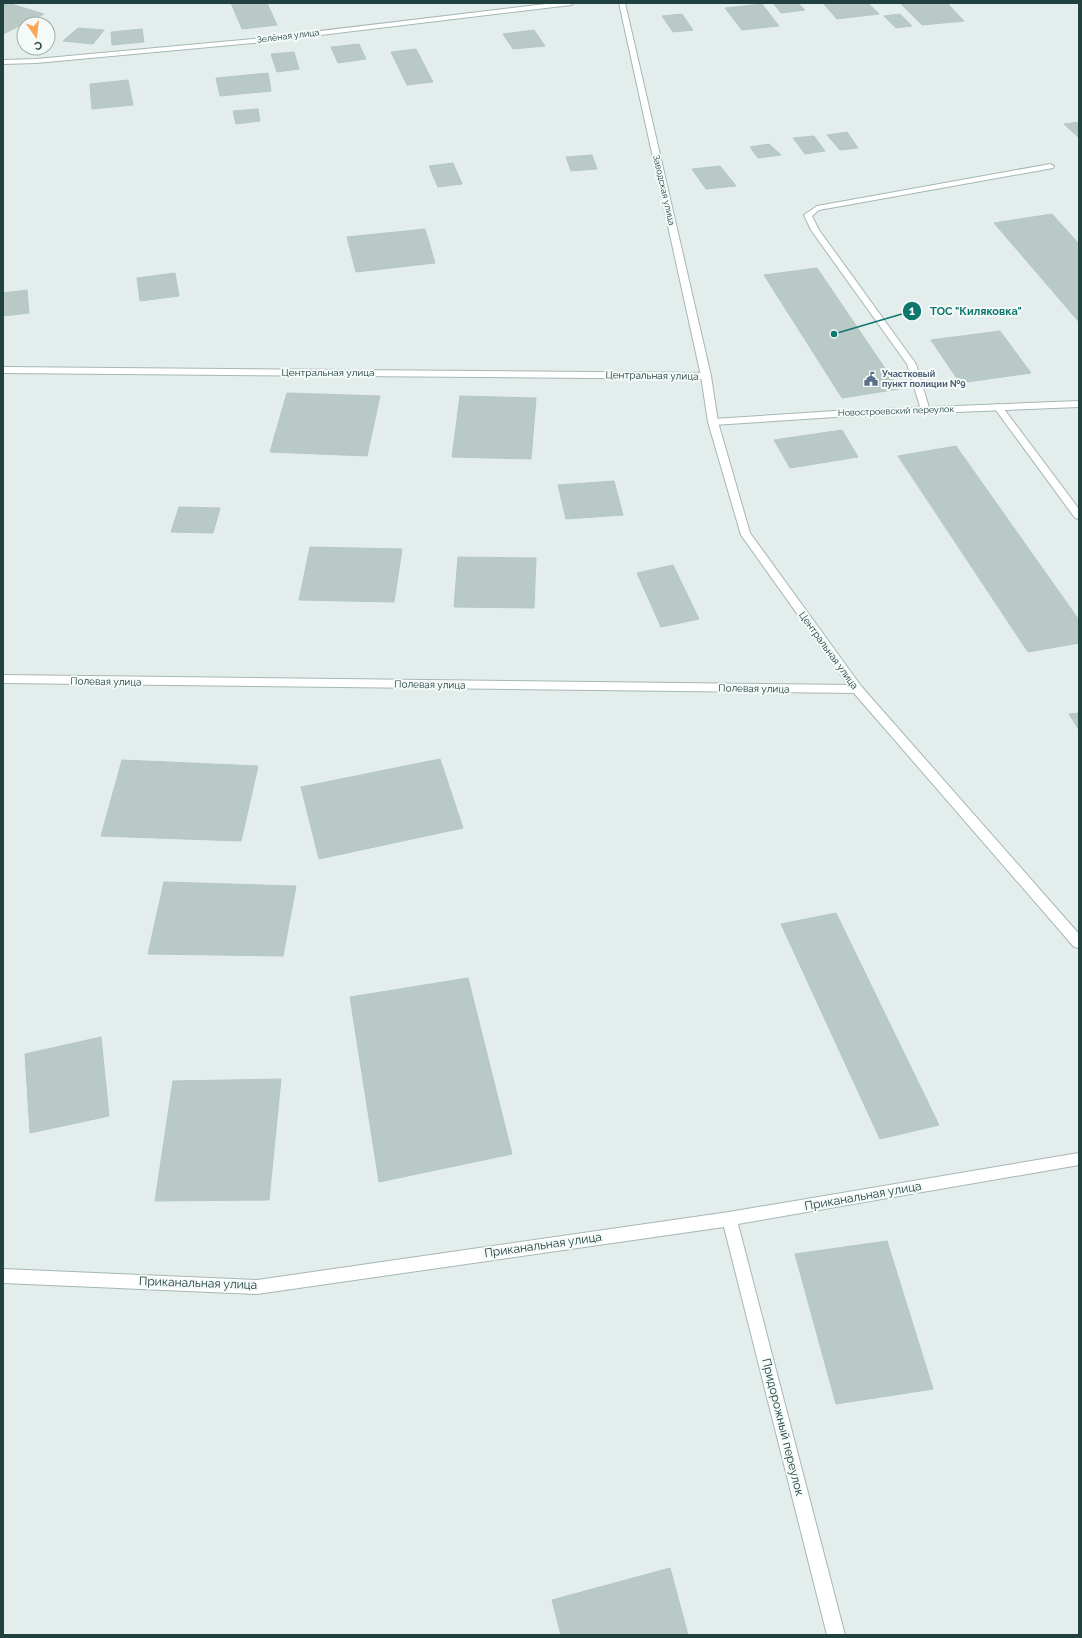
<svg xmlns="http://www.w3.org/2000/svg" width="1082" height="1638" font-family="Raleway,sans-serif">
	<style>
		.building { fill: #b8c9c6; stroke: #b5c8c5 }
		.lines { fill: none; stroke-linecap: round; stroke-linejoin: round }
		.service-casing { stroke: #a5b7b5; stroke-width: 2 }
		.minor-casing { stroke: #a5b7b5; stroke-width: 2 }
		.tertiary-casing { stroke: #a5b7b5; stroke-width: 2 }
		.service { fill: #fff; fill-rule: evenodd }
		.minor { fill: #fff; fill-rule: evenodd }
		.tertiary { fill: #fff; fill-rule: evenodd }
		.labels { text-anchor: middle; stroke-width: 4; stroke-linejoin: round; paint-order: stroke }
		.far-street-label { font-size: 9px; fill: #214140; stroke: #f4faf8 }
		.far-service-label { font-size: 9px; font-weight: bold; fill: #4e5e75; stroke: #f4faf8; text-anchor: start }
		.street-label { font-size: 10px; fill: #214140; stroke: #f4faf8 }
		.near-street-label { font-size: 12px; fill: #214140; stroke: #f4faf8 }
		.leader { fill: none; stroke: #0f766e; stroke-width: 1.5 }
		.callout-dot { fill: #0f766e; stroke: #f4faf8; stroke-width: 1.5 }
		.mark-label { font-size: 12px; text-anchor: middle; font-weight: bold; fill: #fff }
		.callout-label { font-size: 11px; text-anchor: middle; font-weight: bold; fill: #0f766e; stroke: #f4faf8; stroke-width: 4; stroke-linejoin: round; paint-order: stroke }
	</style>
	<rect width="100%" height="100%" fill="#e3eeec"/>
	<!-- building -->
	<g class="building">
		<path d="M3 3H8L44 14 5 33H3Z"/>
		<path d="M231 3H267L277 25 242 29Z"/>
		<path d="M773 3H798L805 10 781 13Z"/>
		<path d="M823 3H868L879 14 837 19Z"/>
		<path d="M908 3H947L964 21 922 25 901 4Z"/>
		<path d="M762 4 779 26 742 30 725 8Z"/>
		<path d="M682 14 693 30 673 32 662 16Z"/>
		<path d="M900 14 912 26 896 28 884 16Z"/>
		<path d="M78 28 104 30 93 44 63 41Z"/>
		<path d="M142 29 144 42 112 45 111 32Z"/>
		<path d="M534 30 545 46 513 49 503 34Z"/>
		<path d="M359 44 366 59 338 63 331 47Z"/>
		<path d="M416 49 433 82 407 85 391 52Z"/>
		<path d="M294 52 299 69 277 72 271 54Z"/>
		<path d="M268 73 271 91 220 96 216 78Z"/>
		<path d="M128 80 133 105 92 109 90 84Z"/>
		<path d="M258 109 260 121 236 124 233 111Z"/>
		<path d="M1079 122V138L1064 124Z"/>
		<path d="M847 132 858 148 840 150 827 135Z"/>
		<path d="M814 136 825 151 805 154 793 138Z"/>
		<path d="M769 144 781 155 758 158 750 147Z"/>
		<path d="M592 155 597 169 571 171 566 157Z"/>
		<path d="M453 163 462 184 438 187 429 166Z"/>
		<path d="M720 166 736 186 706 189 692 169Z"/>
		<path d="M1052 214 1079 244V322L994 223Z"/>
		<path d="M425 229 435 263 356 272 347 237Z"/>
		<path d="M817 268 899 389 842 398 764 275Z"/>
		<path d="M175 273 179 296 140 301 137 278Z"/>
		<path d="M27 290 29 313 3 316V293Z"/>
		<path d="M1000 331 1031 373 960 383 931 340Z"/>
		<path d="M287 393 380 396 367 456 270 452Z"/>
		<path d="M460 396 536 398 531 459 452 457Z"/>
		<path d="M842 430 858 457 790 468 774 440Z"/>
		<path d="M956 446 1079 620V643L1028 652 898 456Z"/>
		<path d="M614 481 623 515 566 519 558 485Z"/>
		<path d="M179 507 220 508 213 533 171 532Z"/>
		<path d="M310 547 402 549 394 602 299 600Z"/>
		<path d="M458 557 536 558 534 608 454 607Z"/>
		<path d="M673 565 699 619 661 627 637 573Z"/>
		<path d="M1079 713V730L1069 714Z"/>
		<path d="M440 759 463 828 319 859 301 787Z"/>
		<path d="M122 760 258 766 241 841 101 836Z"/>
		<path d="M164 882 296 886 283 956 148 954Z"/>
		<path d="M836 913 939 1125 880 1139 781 924Z"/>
		<path d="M468 978 512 1154 379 1182 350 997Z"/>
		<path d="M101 1037 109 1116 30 1133 25 1054Z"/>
		<path d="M281 1079 269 1200 155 1201 173 1081Z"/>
		<path d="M887 1241 933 1389 836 1404 795 1254Z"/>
		<path d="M670 1568 688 1635H561L552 1600Z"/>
	</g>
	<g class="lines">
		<defs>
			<g id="service">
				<path d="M1050 164 1054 166 1053 168 819 210 812 216 819 230 916 364 930 411 925 414 922 413 907 364 811 230 804 215 817 206Z"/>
				<path d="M998 404 1001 405 1079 509V519L1075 518 995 409 993 407 995 405Z"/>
			</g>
			<g id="minor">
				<path d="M554 3H574L571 5 253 43 36 63 3 64V60L36 59 253 39Z"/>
				<path d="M3 367 706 373 711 376 706 379 3 373Z"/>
				<path d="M1079 401V407L835 417 713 425 708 422 713 419 835 411Z"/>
				<path d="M3 675 857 685 861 686 863 689 861 692 857 693 3 683Z"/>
				<path d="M1079 1153V1165L738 1224 845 1635H827L724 1227 257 1294 3 1283V1269L257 1280 729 1212Z"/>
			</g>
			<path id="tertiary" d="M619 3H625L711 376 718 422 750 533 861 686 1079 934V948L1074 947 853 692 741 535 708 422 701 376Z"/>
		</defs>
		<!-- service casing -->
		<use href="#service" class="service-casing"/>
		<!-- minor casing -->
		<use href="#minor" class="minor-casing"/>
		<!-- tertiary casing -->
		<use href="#tertiary" class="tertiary-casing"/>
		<!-- service -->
		<use href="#service" class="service"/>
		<!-- minor -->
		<use href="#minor" class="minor"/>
		<!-- tertiary -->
		<use href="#tertiary" class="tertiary"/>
	</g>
	<!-- icons -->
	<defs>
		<symbol id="civic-bare" viewBox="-9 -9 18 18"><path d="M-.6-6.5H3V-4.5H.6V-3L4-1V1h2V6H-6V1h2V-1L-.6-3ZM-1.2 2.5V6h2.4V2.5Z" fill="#5c6f8a" stroke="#f4faf8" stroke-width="2.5" paint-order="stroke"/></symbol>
	</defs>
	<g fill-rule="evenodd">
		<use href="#civic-bare" x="861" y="369" width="20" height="20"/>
	</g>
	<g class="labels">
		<!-- far-street labels -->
		<g class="far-street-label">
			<text transform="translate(288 36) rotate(-7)" y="3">Зелёная улица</text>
			<text transform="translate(664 190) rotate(77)" y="3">Заводская улица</text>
			<text transform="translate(896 411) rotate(-2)" y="3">Новостроевский переулок</text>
		</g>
		<!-- far-service labels -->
		<g class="far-service-label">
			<text x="882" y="377">Участковый<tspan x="882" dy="10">пункт полиции №9</tspan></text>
		</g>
		<!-- street labels -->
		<g class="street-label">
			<text x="328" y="376">Центральная улица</text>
			<text transform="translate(652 375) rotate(1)" y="4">Центральная улица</text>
			<text transform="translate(829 650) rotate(54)" y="4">Центральная улица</text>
			<text transform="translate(106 681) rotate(1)" y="4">Полевая улица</text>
			<text transform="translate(430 684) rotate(1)" y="4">Полевая улица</text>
			<text transform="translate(754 688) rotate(1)" y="4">Полевая улица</text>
		</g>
		<!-- near-street labels -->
		<g class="near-street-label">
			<text transform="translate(863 1196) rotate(-10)" y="4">Приканальная улица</text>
			<text transform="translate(543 1245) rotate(-8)" y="4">Приканальная улица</text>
			<text transform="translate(198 1283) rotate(2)" y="4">Приканальная улица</text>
			<text transform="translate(783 1427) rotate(76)" y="4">Придорожный переулок</text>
		</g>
	</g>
	<!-- callouts -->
	<path class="leader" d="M834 334L912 311"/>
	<g class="callout-dot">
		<circle cx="834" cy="334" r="4"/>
		<circle cx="912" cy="311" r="10"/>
	</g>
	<g class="mark-label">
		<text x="912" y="315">1</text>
	</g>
	<g class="callout-label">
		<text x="976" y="315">ТОС "Киляковка"</text>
	</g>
	<!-- border -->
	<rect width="1082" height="1638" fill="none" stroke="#214140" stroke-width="8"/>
	<!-- north arrow -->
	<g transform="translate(36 36) rotate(166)"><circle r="19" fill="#f4faf8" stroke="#a0b0ae"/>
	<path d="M0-3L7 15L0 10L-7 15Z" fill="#fba454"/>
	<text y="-6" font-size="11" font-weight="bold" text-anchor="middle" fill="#214140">С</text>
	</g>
</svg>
